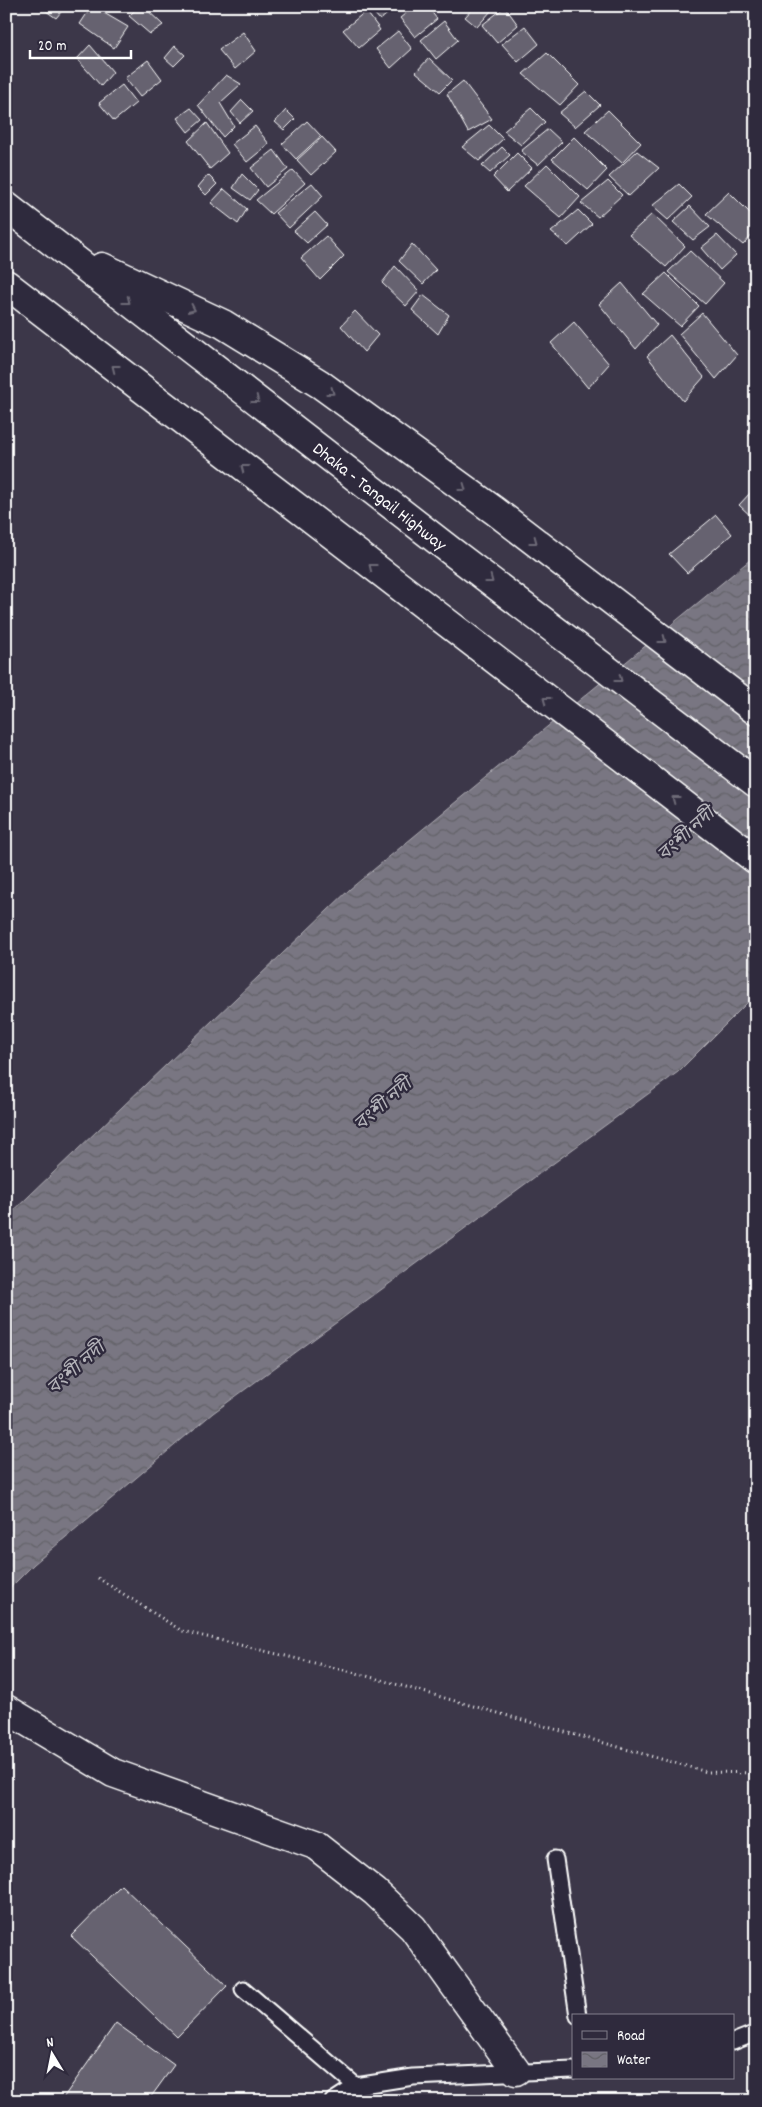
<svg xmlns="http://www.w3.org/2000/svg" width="762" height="2107" font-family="Dekko,'Noto Sans Bengali',sans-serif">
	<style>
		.water { fill: url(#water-waves); stroke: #afadb4 }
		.building { fill: #666270; stroke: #fff }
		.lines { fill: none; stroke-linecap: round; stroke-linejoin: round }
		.service-casing { stroke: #fff; stroke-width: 19 }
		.minor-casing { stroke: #fff; stroke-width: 31 }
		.trunk-casing { stroke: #fff; stroke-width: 31 }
		.path { stroke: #fff; stroke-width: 3; stroke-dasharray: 1 4; stroke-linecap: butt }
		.service { stroke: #2f2a3d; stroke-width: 15 }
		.minor { stroke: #2f2a3d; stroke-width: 28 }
		.trunk { stroke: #2f2a3d; stroke-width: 28 }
		.oneway { stroke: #6d6a77 }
		.labels { text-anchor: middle; stroke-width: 4.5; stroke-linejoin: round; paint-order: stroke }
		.street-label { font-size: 18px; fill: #fff; stroke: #2f2a3d }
		.water-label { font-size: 19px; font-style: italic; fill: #b5b4ba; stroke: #2f2a3d }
	</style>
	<defs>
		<pattern id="water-waves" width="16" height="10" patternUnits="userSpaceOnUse" patternTransform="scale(1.25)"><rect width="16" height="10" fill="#797682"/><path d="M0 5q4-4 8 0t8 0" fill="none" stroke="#626167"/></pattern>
	</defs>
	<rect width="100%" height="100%" fill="#3c3749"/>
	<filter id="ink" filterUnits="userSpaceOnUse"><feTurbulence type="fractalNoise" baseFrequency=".02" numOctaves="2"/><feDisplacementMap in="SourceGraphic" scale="10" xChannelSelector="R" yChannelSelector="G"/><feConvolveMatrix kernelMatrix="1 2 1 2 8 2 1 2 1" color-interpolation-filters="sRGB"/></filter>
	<g filter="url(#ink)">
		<!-- water -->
		<path class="water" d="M756 555V994L678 1072 213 1413 34 1564 6 1592V1218L350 889Z"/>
		<!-- building -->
		<g class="building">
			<path d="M39 6H66L56 18Z"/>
			<path d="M92 6 128 27 114 48 80 24Z"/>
			<path d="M139 6H143L163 25 150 34 129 16Z"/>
			<path d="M368 6H397L380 20Z"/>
			<path d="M415 6H427L437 19 415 37 400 18Z"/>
			<path d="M475 6H486L491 11 477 27 465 17Z"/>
			<path d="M505 7 518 25 497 43 482 25Z"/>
			<path d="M366 11 380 30 359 48 343 30Z"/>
			<path d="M444 21 458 40 436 59 421 40Z"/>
			<path d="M525 26 539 44 518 62 502 44Z"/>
			<path d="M398 31 412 49 391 68 376 49Z"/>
			<path d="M243 32 256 51 235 69 219 50Z"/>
			<path d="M90 45 113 72 101 86 77 59Z"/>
			<path d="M175 46 185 55 174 66 165 58Z"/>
			<path d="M547 53 579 85 560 105 523 74Z"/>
			<path d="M429 58 452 80 440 92 416 72Z"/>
			<path d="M148 60 162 79 140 97 125 78Z"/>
			<path d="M226 75 241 84 220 103 234 126 223 137 198 105Z"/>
			<path d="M463 81 492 119 468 132 447 94Z"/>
			<path d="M122 85 136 103 114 121 99 103Z"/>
			<path d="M586 91 600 105 575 127 559 113Z"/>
			<path d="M242 100 253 111 240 123 231 112Z"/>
			<path d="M191 108 202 120 188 132 177 118Z"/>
			<path d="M531 108 545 122 521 145 504 131Z"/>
			<path d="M286 110 295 119 284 130 275 122Z"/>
			<path d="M608 110 641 143 622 163 585 131Z"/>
			<path d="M307 121 321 136 296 159 282 144Z"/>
			<path d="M207 123 228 153 210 169 188 141Z"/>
			<path d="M489 125 503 139 479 161 462 147Z"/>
			<path d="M255 126 269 144 247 162 232 144Z"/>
			<path d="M548 129 562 142 538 165 521 151Z"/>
			<path d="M322 137 336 152 311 175 297 160Z"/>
			<path d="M574 137 607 170 588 190 552 159Z"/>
			<path d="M502 147 510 155 490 173 482 166Z"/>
			<path d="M274 150 288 169 266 187 251 168Z"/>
			<path d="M637 151 659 168 629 196 609 177Z"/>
			<path d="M517 153 532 168 507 192 493 177Z"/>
			<path d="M547 164 580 197 561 218 524 186Z"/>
			<path d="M293 170 305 183 271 214 256 200Z"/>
			<path d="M242 174 258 190 250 200 233 188Z"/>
			<path d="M208 175 217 184 206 195 198 187Z"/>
			<path d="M608 181 622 195 598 217 581 203Z"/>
			<path d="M312 183 323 196 289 228 275 213Z"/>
			<path d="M679 184 692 197 668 220 652 206Z"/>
			<path d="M224 189 247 209 238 224 211 203Z"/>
			<path d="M729 192 756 219V231L743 245 706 214Z"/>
			<path d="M690 206 710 227 693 240 673 222Z"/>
			<path d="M578 210 592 224 568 246 551 232Z"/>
			<path d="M315 212 327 225 307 243 294 231Z"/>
			<path d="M652 214 685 246 666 267 629 235Z"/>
			<path d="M717 235 736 255 720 270 701 248Z"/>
			<path d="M326 236 344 256 320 280 301 258Z"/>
			<path d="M412 244 436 270 423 284 399 261Z"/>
			<path d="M690 251 724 283 705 304 668 272Z"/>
			<path d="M395 266 419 291 406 306 382 283Z"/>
			<path d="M666 273 699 306 680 326 643 294Z"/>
			<path d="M622 283 657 325 636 349 599 304Z"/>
			<path d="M423 295 449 315 438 334 412 310Z"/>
			<path d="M355 311 378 335 364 352 341 326Z"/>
			<path d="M702 313 737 355 716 379 679 334Z"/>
			<path d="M574 322 609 364 588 388 551 343Z"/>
			<path d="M670 335 704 377 683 401 647 356Z"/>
			<path d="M751 492 756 496 755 520 739 505Z"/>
			<path d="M716 515 732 534 687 573 669 554Z"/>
			<path d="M121 1885 227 1986 177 2037 71 1936Z"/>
			<path d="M116 2023 174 2065 148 2101H61Z"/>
		</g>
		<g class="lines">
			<defs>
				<g id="service">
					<path d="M555 1859 578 2016"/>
					<path d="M243 1989 356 2086"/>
					<path d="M733 2042 756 2033"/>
					<path d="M333 2101 356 2086 413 2077 573 2070"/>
				</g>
				<path id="minor" d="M6 1709 113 1773 315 1845 375 1892 413 1928 516 2071"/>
				<g id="trunk">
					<path d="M6 206 451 551 756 783"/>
					<path d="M102 267 223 324 320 384 495 511 756 711"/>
					<path d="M6 284 756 860"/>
				</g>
			</defs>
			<!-- service casing -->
			<use href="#service" class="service-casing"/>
			<!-- minor casing -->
			<use href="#minor" class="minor-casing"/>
			<!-- trunk casing -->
			<use href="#trunk" class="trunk-casing"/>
			<!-- path -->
			<path class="path" d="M98 1578 182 1631 356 1673 707 1772 756 1773"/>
			<!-- service -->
			<use href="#service" class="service"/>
			<!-- minor -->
			<use href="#minor" class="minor"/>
			<!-- trunk -->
			<use href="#trunk" class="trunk"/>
		</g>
		<!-- one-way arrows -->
		<defs><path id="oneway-chevron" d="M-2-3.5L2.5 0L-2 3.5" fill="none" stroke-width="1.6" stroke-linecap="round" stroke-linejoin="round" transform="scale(1.25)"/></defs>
		<g class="oneway">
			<use href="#oneway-chevron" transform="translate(127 301) rotate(38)"/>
			<use href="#oneway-chevron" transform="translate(192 309) rotate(25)"/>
			<use href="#oneway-chevron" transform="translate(115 368) rotate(-142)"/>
			<use href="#oneway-chevron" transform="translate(331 392) rotate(36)"/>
			<use href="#oneway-chevron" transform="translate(256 400) rotate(38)"/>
			<use href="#oneway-chevron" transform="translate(244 468) rotate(-142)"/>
			<use href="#oneway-chevron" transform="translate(463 488) rotate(36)"/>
			<use href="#oneway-chevron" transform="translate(534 541) rotate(37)"/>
			<use href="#oneway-chevron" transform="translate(372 567) rotate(-142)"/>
			<use href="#oneway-chevron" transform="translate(490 580) rotate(37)"/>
			<use href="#oneway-chevron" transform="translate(663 640) rotate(37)"/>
			<use href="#oneway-chevron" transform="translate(619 679) rotate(37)"/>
			<use href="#oneway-chevron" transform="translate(546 700) rotate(-143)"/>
			<use href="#oneway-chevron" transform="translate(675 799) rotate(-143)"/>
		</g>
	</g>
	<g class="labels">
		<!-- street labels -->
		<g class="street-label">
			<text transform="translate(380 496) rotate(38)" y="6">Dhaka - Tangail Highway</text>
		</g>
		<!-- water labels -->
		<g class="water-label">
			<text transform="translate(685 833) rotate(-42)" y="7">বংশী নদী</text>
			<text transform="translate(382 1103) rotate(-41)" y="7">বংশী নদী</text>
			<text transform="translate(75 1367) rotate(-41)" y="7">বংশী নদী</text>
		</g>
	</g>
	<!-- margin -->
	<rect width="762" height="2107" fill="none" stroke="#2f2a3d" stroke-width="25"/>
	<rect x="12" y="12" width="737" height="2082" fill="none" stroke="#fff" stroke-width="2" filter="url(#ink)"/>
	<!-- legend -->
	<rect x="572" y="2014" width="162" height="65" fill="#2f2a3d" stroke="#827f8b"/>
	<rect x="582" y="2031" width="25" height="8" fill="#2f2a3d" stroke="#827f8b"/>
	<text x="617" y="2040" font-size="15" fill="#ffffff">Road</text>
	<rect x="582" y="2052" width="25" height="15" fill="url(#water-waves)" stroke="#827f8b"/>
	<text x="617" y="2064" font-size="15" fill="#ffffff">Water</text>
	<!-- north arrow -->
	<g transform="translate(52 2054) rotate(350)" stroke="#2f2a3d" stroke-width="4" paint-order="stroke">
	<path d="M0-4L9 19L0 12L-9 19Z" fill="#ffffff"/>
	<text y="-8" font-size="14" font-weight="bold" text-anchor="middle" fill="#ffffff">N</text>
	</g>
	<!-- scale -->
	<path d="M30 50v8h101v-8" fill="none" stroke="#ffffff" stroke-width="2.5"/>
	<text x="38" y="50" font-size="15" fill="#ffffff" stroke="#2f2a3d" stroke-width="4" paint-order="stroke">20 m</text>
</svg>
